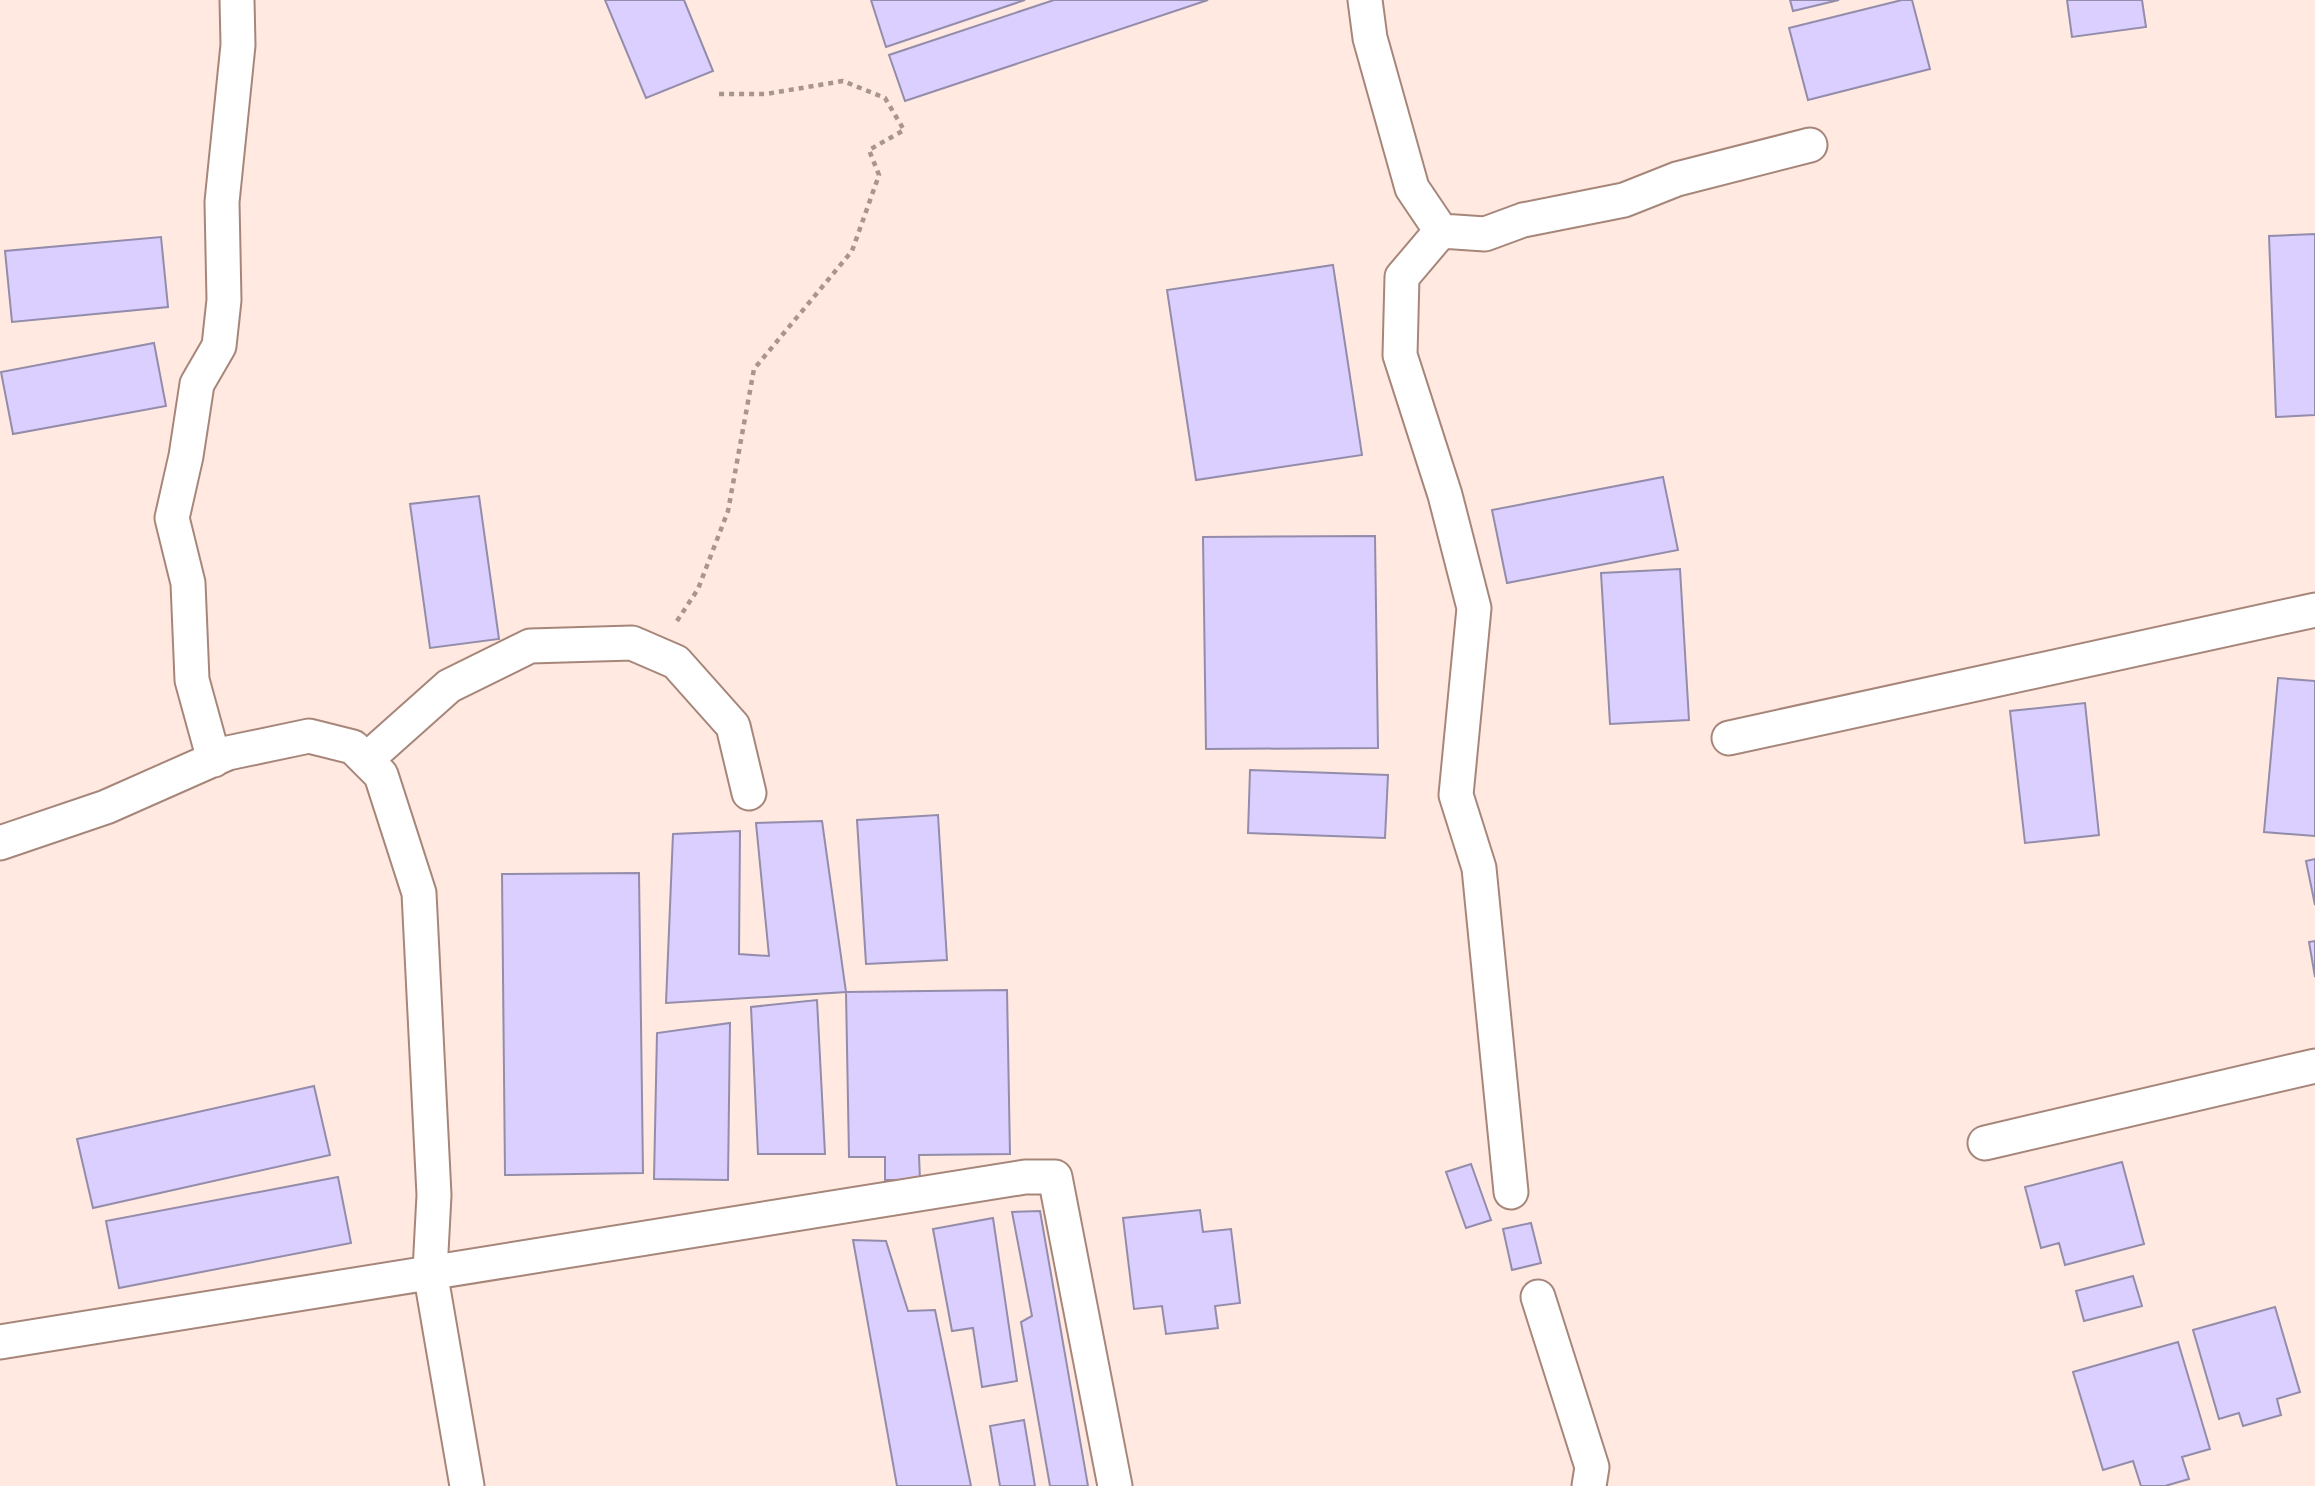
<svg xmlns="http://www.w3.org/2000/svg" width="2315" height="1486" viewBox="0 0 2315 1486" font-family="'Archivo Narrow',sans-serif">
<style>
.building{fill:#dacffe;stroke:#938caa;stroke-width:2}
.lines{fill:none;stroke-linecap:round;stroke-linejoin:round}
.minor-casing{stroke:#a7867a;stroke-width:37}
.path{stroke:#a7958e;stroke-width:4.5;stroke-dasharray:5 5;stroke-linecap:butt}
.minor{stroke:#fff;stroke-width:33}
</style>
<rect width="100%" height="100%" fill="#ffe9e1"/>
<path class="building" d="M605,0H684L713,71L646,98Z
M871,0H1025L886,47Z
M1054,0H1208L905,101L889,55Z
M1790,0H1839L1793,11Z
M1902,0H1912L1930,69L1808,100L1789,28Z
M2067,0H2142L2146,27L2072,37Z
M2315,234V415L2276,417L2269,236Z
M161,237L168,307L12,322L5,251Z
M1333,265L1362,455L1196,480L1167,290Z
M154,343L166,406L13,434L1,372Z
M1663,477L1678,550L1507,583L1492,510Z
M479,496L499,639L430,648L410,504Z
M1375,536L1378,748L1206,749L1203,537Z
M1680,569L1689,720L1610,724L1601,573Z
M2278,678L2315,681V836L2264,832Z
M2085,703L2099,835L2025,843L2010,711Z
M1250,770L1388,775L1385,838L1248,833Z
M938,815L947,960L866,964L857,820Z
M822,821L846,992L666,1003L673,834L740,831L739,954L769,956L756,823Z
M2315,859V905L2306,861Z
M639,873L643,1173L505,1175L502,874Z
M2315,941V977L2309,942Z
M1007,990L1010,1154L919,1155L920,1180H885V1157H849L846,992Z
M817,1000L825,1154H758L751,1007Z
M730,1023L728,1180L654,1179L657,1033Z
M314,1086L330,1155L93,1208L77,1139Z
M2122,1162L2144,1244L2065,1265L2059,1243L2041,1248L2025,1187Z
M1471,1164L1491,1220L1466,1228L1446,1172Z
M338,1177L351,1243L119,1288L106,1221Z
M1200,1210L1203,1232L1231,1229L1240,1303L1215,1306L1218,1328L1166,1334L1162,1306L1134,1309L1123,1218Z
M1040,1211L1088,1486H1050L1021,1322L1032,1316L1012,1212Z
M993,1218L1017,1381L982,1387L973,1328L952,1331L933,1229Z
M1531,1223L1541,1263L1512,1270L1503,1229Z
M853,1240L886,1241L908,1311L935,1310L971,1486H897Z
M2133,1276L2142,1306L2084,1321L2076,1291Z
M2275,1307L2300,1392L2277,1399L2281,1415L2243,1426L2239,1413L2219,1419L2193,1330Z
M2178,1342L2210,1449L2182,1457L2189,1479L2165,1486H2141L2133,1461L2103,1470L2073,1372Z
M1024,1420L1035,1486H1000L990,1426Z"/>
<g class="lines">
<g class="minor-casing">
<path id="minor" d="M1365,0L1370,38L1412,188L1441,231L1485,234L1523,220L1624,200L1677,179L1810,145
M1441,231L1402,277L1400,355L1445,495L1474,608L1456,795L1479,868L1511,1192
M1729,738L2315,610
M214,760L192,680L188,583L172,518L186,456L197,384L219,346L224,300L222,202L238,45L237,0
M366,760L449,686L530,646L632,643L676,662L733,726L749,793
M0,843L106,807L228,753L309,736L353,747L381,775L419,893L434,1195L430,1271L467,1486
M1985,1143L2315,1066
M1538,1297L1592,1467L1589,1486
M0,1342L1025,1177H1055L1115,1486"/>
</g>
<path class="path" d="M677,621L698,589L728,511L754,369L852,251L879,175L869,150L904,130L885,98L843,81L766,94H715"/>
<use href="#minor" class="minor"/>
</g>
</svg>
